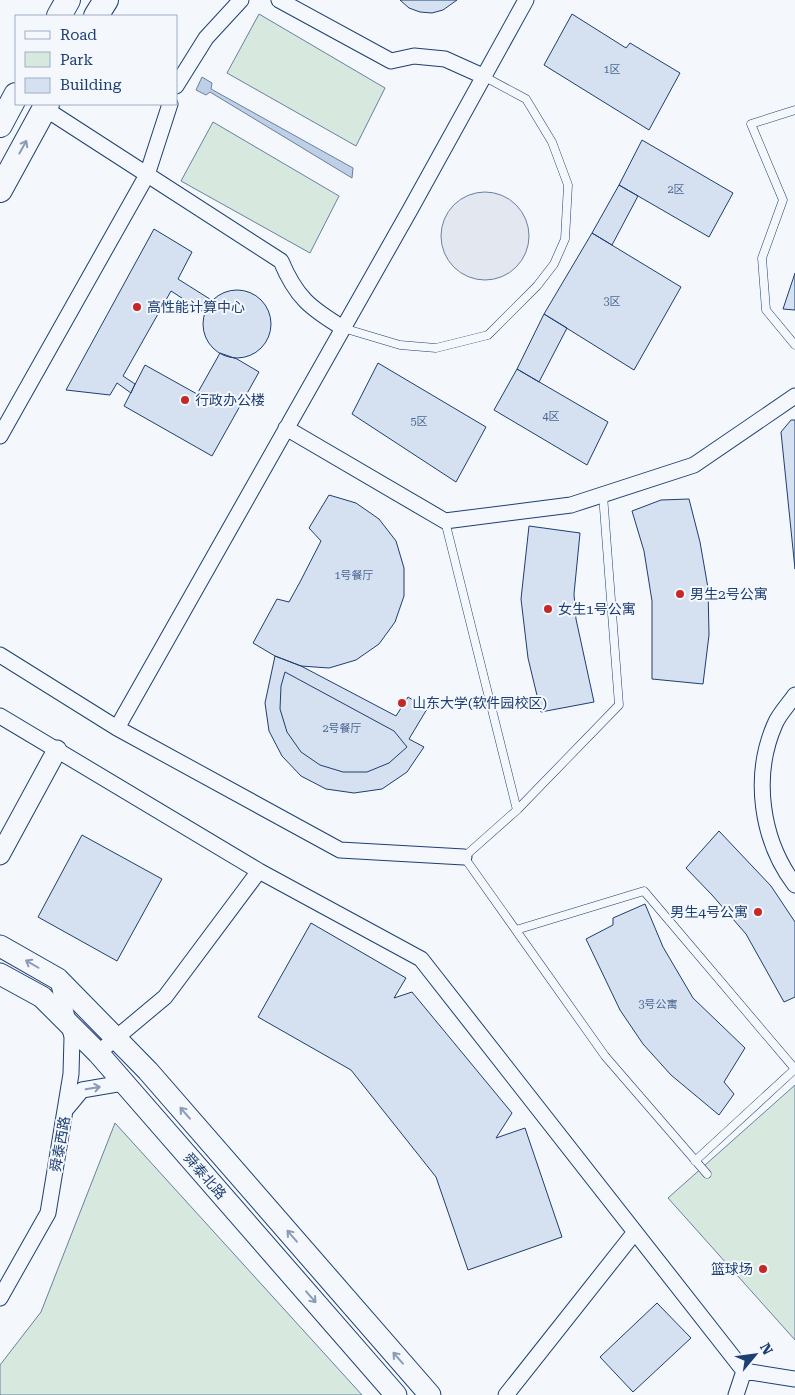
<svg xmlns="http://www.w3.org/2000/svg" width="795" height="1395" viewBox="0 0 795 1395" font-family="'Roboto Serif','Noto Sans SC',serif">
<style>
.green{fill:#d7e8df;stroke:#687fa3}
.parking{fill:#e3e8f0;stroke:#687fa3}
.water{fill:#bed0e5;stroke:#687fa3}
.building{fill:#d5e0f0;stroke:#1d3f73}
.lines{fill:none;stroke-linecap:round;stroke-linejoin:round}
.service-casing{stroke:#1d3f73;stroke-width:9}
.minor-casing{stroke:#1d3f73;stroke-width:17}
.tertiary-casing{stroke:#1d3f73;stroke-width:21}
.secondary-casing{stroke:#1d3f73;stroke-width:23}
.primary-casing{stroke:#1d3f73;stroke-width:26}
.service{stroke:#f4f7fb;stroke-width:8}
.minor{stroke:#f4f7fb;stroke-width:15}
.tertiary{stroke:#f4f7fb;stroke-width:19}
.secondary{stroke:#f4f7fb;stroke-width:21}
.primary{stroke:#f4f7fb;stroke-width:24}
.oneway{stroke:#889bb7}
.poi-dot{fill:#c62828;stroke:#f4f7fb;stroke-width:2}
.labels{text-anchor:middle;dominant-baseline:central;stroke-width:4;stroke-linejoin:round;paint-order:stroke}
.number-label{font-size:11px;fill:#4b6792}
.poi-label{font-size:14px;fill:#1d3f73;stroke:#f4f7fb;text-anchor:start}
.street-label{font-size:14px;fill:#1d3f73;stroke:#f4f7fb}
</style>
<rect width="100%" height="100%" fill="#f4f7fb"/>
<path class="green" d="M259,14L385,88L356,146L227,73Z
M213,122L339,196L310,253L181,181Z
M795,1085V1340L668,1198Z
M115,1123L362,1395H0V1365L41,1312Z"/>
<path class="parking" d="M441 236a44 44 0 1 1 88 0a44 44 0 1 1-88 0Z"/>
<path class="water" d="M202,77L212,83L211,89L353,168L352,178L210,92L206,95L196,90Z"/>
<path class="building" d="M400,0H457L443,10L432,13L420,12L409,8Z
M572,14L626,48L630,43L680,73L649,130L544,65Z
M642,140L733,193L709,237L619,185Z
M619,185L638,196L612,245L592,233Z
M154,229L192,252L178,279L213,301L205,313L171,291L123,376L135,384L131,393L117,383L110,395L66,390Z
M592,233L681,287L634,370L544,314Z
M795,273V310L783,309Z
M203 324a34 34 0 1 1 68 0a34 34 0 1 1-68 0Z
M544,314L567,328L539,382L517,369Z
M220,353L237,359L259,372L212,456L124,406L145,365L197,394Z
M378,363L486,427L456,482L352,414Z
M517,369L608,422L587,465L494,410Z
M791,420H795V569L781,432Z
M329,495L356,503L379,519L396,541L404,568V596L395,622L379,644L356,660L329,668L301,666L275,656L253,643L277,599L289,602L300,582L321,541L309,528Z
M689,499L700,542L708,588L709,635L703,684L652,679V601L644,551L632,511L661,500Z
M529,526L580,533L574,594L576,619L594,702L541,712L528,658L521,599Z
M275,656L301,666L396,716L408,697L427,709L409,739L424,747L407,772L382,789L354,793L326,789L301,776L282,756L269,731L265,703Z
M285,672L394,731L407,747L389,763L367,772H343L320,765L301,752L287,732L280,709L281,686Z
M719,831L771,886L795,922V997L784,1002L746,934L712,895L686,868Z
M82,835L162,879L117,961L38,917Z
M645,904L663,947L693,998L745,1048L724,1082L734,1094L719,1115L671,1075L643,1044L620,1010L586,939L613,925V918Z
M311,923L406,978L394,998L412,992L512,1113L496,1138L525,1128L562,1237L468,1270L436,1177L351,1070L258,1017Z
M657,1303L691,1338L633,1392L600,1357Z"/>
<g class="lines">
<g class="service-casing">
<path id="service" d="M795,110L751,124L783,200L762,258L766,310L795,345
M343,328L400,345L436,348L488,335L537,286L554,264L565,239L568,185L552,142L526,99L485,77
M603,495L619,705L517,810L464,857L605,1056L707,1174
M445,521L517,810
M516,930L644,891L795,1069
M695,1161L795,1069"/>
</g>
<g class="minor-casing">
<path id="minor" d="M279,0L391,61L414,56L445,59L485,77
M176,86L206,38L241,0
M44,108L281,261C296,297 310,308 343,328
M286,428L445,521L571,505L694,465L795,396
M0,436L147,175L170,104
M0,655L117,728L340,850L464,857
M795,695C789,704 779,714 775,724C752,776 761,840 795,885
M0,716L259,871L421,959L744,1371L795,1379
M117,728L410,210L526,0
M98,1053L165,997L259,871
M67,1108L82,1090L123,1083L127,1086
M0,1298L48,1213L71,1074L72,1037L58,981
M506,1395L635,1232
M736,1395L744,1371"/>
</g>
<g class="tertiary-casing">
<path id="tertiary" d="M0,855L57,750"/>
</g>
<g class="secondary-casing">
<path id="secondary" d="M0,946L58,979L148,1071L430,1395
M0,974L42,997L98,1053L396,1395"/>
</g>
<g class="primary-casing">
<path id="primary" d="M59,16L68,0
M96,16L106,0
M0,125L16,95
M0,190L47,104"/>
</g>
<use href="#service" class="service"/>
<use href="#minor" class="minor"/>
<use href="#tertiary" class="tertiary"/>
<use href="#secondary" class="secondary"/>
<use href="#primary" class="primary"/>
</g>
<defs><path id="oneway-shaft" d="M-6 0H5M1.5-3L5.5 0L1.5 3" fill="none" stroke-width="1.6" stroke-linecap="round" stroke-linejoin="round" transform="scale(1.25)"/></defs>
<g class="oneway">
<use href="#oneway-shaft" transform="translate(23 147) rotate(-61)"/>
<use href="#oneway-shaft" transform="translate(32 964) rotate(-150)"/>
<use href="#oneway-shaft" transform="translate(93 1088) rotate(-10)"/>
<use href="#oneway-shaft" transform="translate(185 1113) rotate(-131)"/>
<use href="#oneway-shaft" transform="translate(292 1236) rotate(-131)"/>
<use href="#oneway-shaft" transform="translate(311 1297) rotate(49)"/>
<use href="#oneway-shaft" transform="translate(398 1358) rotate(-131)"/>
</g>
<g class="poi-dot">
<circle cx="137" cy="307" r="5"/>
<circle cx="185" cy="400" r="5"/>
<circle cx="680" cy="594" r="5"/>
<circle cx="548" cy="609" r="5"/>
<circle cx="402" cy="703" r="5"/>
<circle cx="758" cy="912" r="5"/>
<circle cx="763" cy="1269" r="5"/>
</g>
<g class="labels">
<g class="number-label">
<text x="612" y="69">1区</text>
<text x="676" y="189">2区</text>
<text x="612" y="301">3区</text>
<text x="551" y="416">4区</text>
<text x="419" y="421">5区</text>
<text x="354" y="575">1号餐厅</text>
<text x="342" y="728">2号餐厅</text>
<text x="658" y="1004">3号公寓</text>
</g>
<g class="poi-label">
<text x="147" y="307">高性能计算中心</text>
<text x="195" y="400">行政办公楼</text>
<text x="690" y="594">男生2号公寓</text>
<text x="558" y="609">女生1号公寓</text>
<text x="412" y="703">山东大学(软件园校区)</text>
<text x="748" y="912" text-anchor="end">男生4号公寓</text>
<text x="753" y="1269" text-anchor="end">篮球场</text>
</g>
<g class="street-label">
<text transform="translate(60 1144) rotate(-80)">舜泰西路</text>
<text transform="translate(205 1176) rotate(49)">舜泰北路</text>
</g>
</g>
<rect x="15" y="15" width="162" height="90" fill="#f4f7fb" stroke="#9eadc5"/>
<rect x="25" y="31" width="25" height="8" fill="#f4f7fb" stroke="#9eadc5"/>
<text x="60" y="40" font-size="15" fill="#1d3f73">Road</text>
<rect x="25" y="52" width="25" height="15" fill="#d7e8df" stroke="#9eadc5"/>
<text x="60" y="65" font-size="15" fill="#1d3f73">Park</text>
<rect x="25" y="78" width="25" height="15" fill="#d5e0f0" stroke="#9eadc5"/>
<text x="60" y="90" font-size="15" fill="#1d3f73">Building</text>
<g transform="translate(755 1355) rotate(61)" stroke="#f4f7fb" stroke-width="4" paint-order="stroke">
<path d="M0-4L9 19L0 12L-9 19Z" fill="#1d3f73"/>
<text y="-8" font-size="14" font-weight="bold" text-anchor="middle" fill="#1d3f73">N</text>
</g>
</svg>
